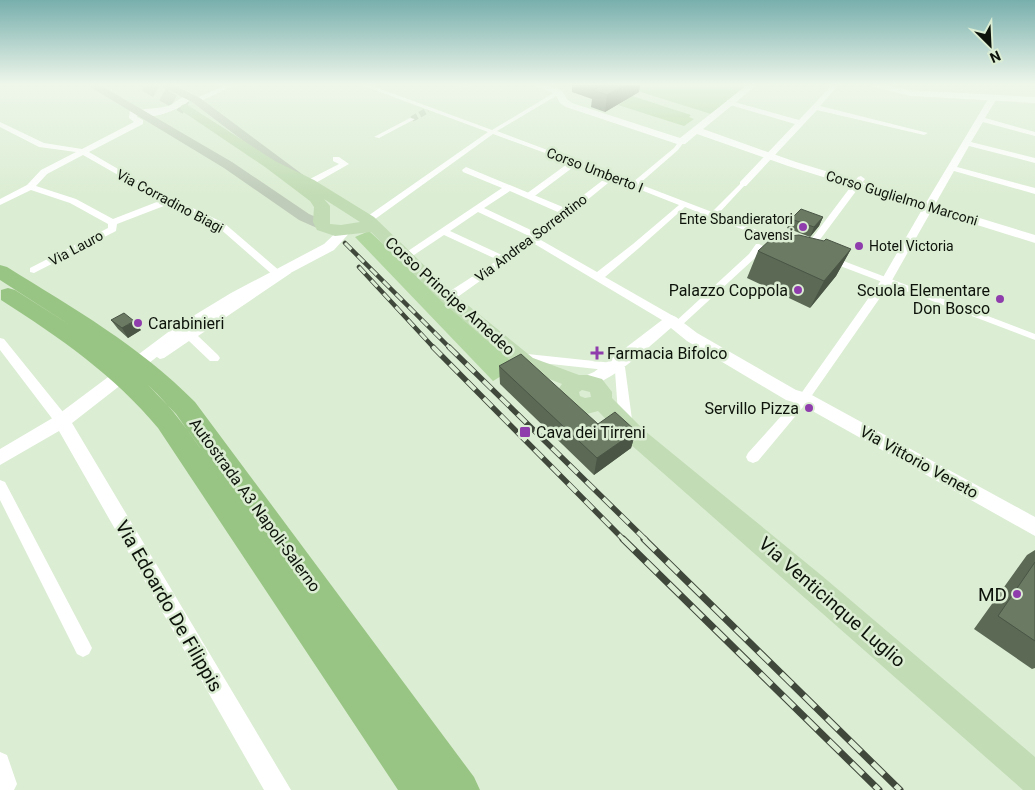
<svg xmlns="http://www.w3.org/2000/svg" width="1035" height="790" viewBox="0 0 1035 790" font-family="Roboto,sans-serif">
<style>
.green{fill:#b2d7a1}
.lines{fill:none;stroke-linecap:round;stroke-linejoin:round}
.pedestrian-tunnel{stroke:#bcccb5;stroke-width:6;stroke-dasharray:6 3;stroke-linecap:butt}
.primary-tunnel{stroke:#bcccb5;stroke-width:13;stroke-dasharray:13 7;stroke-linecap:butt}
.pedestrian{fill:#fff;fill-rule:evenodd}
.minor{fill:#fff;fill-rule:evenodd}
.tertiary{fill:#fff;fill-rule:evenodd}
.secondary{fill:#c0ccba;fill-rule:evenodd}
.primary{fill:#c2dcb5;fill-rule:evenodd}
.motorway{fill:#99c584;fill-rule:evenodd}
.rail-far2-casing{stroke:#3f483b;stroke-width:4.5}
.rail-far1-casing{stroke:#3f483b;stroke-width:5.5}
.rail-casing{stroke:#3f483b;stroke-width:7}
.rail-far2{stroke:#dbedd3;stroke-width:3;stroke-dasharray:9;stroke-linecap:butt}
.rail-far1{stroke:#dbedd3;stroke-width:4;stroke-dasharray:12;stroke-linecap:butt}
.rail{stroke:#dbedd3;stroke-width:5;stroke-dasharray:16;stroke-linecap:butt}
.wall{fill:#5b6955}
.shaded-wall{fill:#4a5545}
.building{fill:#6a7a63;stroke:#4a5545}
.poi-dot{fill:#8f3dac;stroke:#dbedd3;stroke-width:2}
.labels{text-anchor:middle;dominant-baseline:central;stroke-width:5;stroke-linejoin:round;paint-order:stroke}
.far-street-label{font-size:14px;fill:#0d130a;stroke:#dbedd3}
.far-poi-label{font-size:14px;fill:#0d130a;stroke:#dbedd3;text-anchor:end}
.poi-label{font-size:16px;fill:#0d130a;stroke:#dbedd3;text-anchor:end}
.street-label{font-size:16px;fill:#0d130a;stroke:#dbedd3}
.near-poi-label{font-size:19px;fill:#0d130a;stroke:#dbedd3;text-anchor:end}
.near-street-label{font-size:19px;fill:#0d130a;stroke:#dbedd3}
</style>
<rect width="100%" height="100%" fill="#dbedd3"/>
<path class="green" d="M596,85H747L711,114L625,87Z
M632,96L691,115L689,117L694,119L684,126L618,105Z
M369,231L513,363V369L493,381L355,237Z"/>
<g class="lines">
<path class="pedestrian-tunnel" d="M412,119L428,110"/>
<path class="primary-tunnel" d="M145,85L186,108"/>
<path class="pedestrian" d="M361,85H370L492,130L557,91H561V93L497,131L633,182L674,148L679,141H683L684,142L678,150L639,184L712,212L741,183H745V185L718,214L792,244L788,246H785L685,207L639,248H633V244L679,205L613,179L570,214H564V210L607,177L576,165L532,198H526V194L570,162L493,134L371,222H365V218L488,132Z
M462,85H471L464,88Z
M410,118L415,119L379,138L374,137Z
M756,244H759L763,246L755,258L681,326H675L674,324L675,322L749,254Z
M827,257H833L1035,334V340L827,261Z"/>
<path class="minor" d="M225,85H235L199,102L192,100Z
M832,85L838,86L820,106L928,133L924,135L817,110L746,186H740V182L795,124L727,104V100L799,120Z
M990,96L997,98L985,118L1035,132V136L983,122L971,142L1035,158V163L969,146L957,167L1035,188V194L954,171L891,282L808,401L758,461L753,463L748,461L746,457L748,453L800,395L882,279L927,201Z
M130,109H136L137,117L143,120V124L89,152L149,187L224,223L281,272L286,270L291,273L198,336L218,355L220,358L218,361H210L189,341L164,358L160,359L154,355L156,352L274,276L218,227L169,204L117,224L116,231L34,273L30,272V268L108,228V224L70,203L31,190L0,205V199L27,185L41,170L76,152L39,147L0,127V122L44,143L82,149L134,122L129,118ZM83,155L162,200L113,219L76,199L36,186L47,174Z
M333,157H339L349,164L312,185H306V181L339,164L333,161Z
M466,167L570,210V214L539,239L597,272L633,244H639V248L605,277L675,317L677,320L675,323H667L533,243L452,301H444L443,298L444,295L498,260L444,235L408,259H400L399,257L502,188L463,172L462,170ZM510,191L560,213L535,232L484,208ZM478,212L529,236L504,256L450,231Z
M861,176L865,179L810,253H804V249L858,177Z
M0,338L4,339L67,417L68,421L67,425L62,426L57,425L0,350Z
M518,353L613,363L619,366L625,367L633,427L631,431L626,432L621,431L619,427L615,371L514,360L512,357L514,354Z
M0,480L5,482L89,642L92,648L89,654L83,657L77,654L0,500Z
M0,752L7,755L17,784L14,790H0Z"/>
<path class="tertiary" d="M533,85H547L562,90L567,99L572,103L680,138L747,85H757L703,129L796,162L1035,235V243L788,166L697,134L685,144H677L566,107L560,103L555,94Z
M866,85H885L910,90L1035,97V103L910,96Z
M189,93L194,96C185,109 145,124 132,113C138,108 158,109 168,106C176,103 182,96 189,93Z
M347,225L353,229L334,250L241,299L185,335L72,423L291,790H264L59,431L0,465V449L56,416L175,327L231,293L324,244L343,226Z
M671,315L676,317L697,333L796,390L810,394L1035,517V536L800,404L786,400L687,341L671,328C654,342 601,393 580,386L578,382L580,378L594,372L666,317Z"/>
<path class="secondary" d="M87,85H100L232,162L309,214L327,222L329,225L327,228H317L299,220L224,168Z
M159,85H173L200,98L310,180L309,183H299L192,102Z"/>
<path class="primary" d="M186,104L275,161L314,180L374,217L454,294L533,358L579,375H588L602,379L612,392V398L645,431L821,575L1035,757V790H1023L629,443L598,411L583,415L563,407L557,391L562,384L547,378L539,382L532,379L442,302L371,232L335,236L317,230L313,222L314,207L310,201L265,167L182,111L180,108L182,105ZM324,199L360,222L341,225L330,224V206ZM582,390L590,392L591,397L585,398L580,396L579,392Z"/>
<path class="motorway" d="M0,265L7,267C73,308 140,346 195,402L474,777L480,790H398L158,428C114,375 59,337 1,300V290L8,288L15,290L73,327L0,280ZM148,385C173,408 191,435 210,462L176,414Z"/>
<g class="rail-far2-casing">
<path id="rail-far2" d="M345,243L450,348
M359,267L434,348"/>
</g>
<g class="rail-far1-casing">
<path id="rail-far1" d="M433,347L624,540
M449,347L646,540"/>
</g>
<g class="rail-casing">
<path id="rail" d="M623,539L879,790
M644,539L900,790"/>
</g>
<use href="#rail-far2" class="rail-far2"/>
<use href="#rail-far1" class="rail-far1"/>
<use href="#rail" class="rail"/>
</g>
<path class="wall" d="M572,85H640L639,92L605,112L591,107L592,99L572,92Z
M823,217L819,226L810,237L787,228L791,219Z
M851,249L836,276L810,308L747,278L758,251Z
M111,320L141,330L128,338L118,329Z
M499,366L598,424L636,431L631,448L594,475L500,384Z
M1035,550V668L1032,669L974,629L1027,555Z"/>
<path class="shaded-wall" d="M624,85H640L639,92L605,112L607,95Z
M823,217L819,226L810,237L814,227Z
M851,249L836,276L810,308L824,281Z
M134,321L141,330L128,338L122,328Z
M636,431L631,448L594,475L597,458Z"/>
<path class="building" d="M602,85H624L607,95L593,90Z
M801,209L823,217L814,227L791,219Z
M799,235L824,241L826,239L851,249L824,281L758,251L771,239L775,242L781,237Z
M124,313L134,321L122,328L111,320Z
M521,354L598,424L615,412L636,431L597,458L499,366Z
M1035,562V641L998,616Z"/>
<linearGradient id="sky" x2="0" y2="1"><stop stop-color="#78afad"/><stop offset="0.43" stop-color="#eff7eb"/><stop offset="1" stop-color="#eff7eb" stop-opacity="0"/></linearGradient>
<rect width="1035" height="196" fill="url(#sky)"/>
<g class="poi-dot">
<circle cx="803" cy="227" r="5"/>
<circle cx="859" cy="246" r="5"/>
<circle cx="798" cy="290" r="5"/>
<circle cx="1000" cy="299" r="5"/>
<circle cx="138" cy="323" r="5"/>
<path d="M594.5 345.5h5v5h5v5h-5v5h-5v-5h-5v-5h5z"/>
<circle cx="809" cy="408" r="5"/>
<rect x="519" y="426" width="12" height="12" rx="2.5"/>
<circle cx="1017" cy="594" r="5"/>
</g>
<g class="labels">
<g class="far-street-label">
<text transform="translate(595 170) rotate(21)">Corso Umberto I</text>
<text transform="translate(902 198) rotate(17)">Corso Guglielmo Marconi</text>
<text transform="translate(170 201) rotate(28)">Via Corradino Biagi</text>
<text transform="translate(531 238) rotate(-37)">Via Andrea Sorrentino</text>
<text transform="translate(76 248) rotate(-28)">Via Lauro</text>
</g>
<g class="far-poi-label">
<text x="793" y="219">Ente Sbandieratori<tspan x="793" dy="16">Cavensi</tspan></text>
<text x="869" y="246" text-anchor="start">Hotel Victoria</text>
</g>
<g class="poi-label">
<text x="788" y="290">Palazzo Coppola</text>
<text x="990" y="290">Scuola Elementare<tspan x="990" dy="18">Don Bosco</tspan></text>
<text x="148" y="323" text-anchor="start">Carabinieri</text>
<text x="607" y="353" text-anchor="start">Farmacia Bifolco</text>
<text x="799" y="408">Servillo Pizza</text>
<text x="536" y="432" text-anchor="start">Cava dei Tirreni</text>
</g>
<g class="street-label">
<text transform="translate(450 296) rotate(42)">Corso Principe Amedeo</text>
<text transform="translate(919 462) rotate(29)">Via Vittorio Veneto</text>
<text transform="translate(255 505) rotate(54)">Autostrada A3 Napoli-Salerno</text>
</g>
<g class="near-poi-label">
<text x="1007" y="594">MD</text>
</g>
<g class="near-street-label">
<text transform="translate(832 602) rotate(41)">Via Venticinque Luglio</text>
<text transform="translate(169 606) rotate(60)">Via Edoardo De Filippis</text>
</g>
</g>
<g transform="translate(990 45) rotate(156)" stroke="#dbedd3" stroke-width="4" paint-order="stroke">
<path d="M0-4L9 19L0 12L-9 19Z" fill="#0d130a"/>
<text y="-8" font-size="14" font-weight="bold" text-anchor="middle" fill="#0d130a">N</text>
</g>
</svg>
